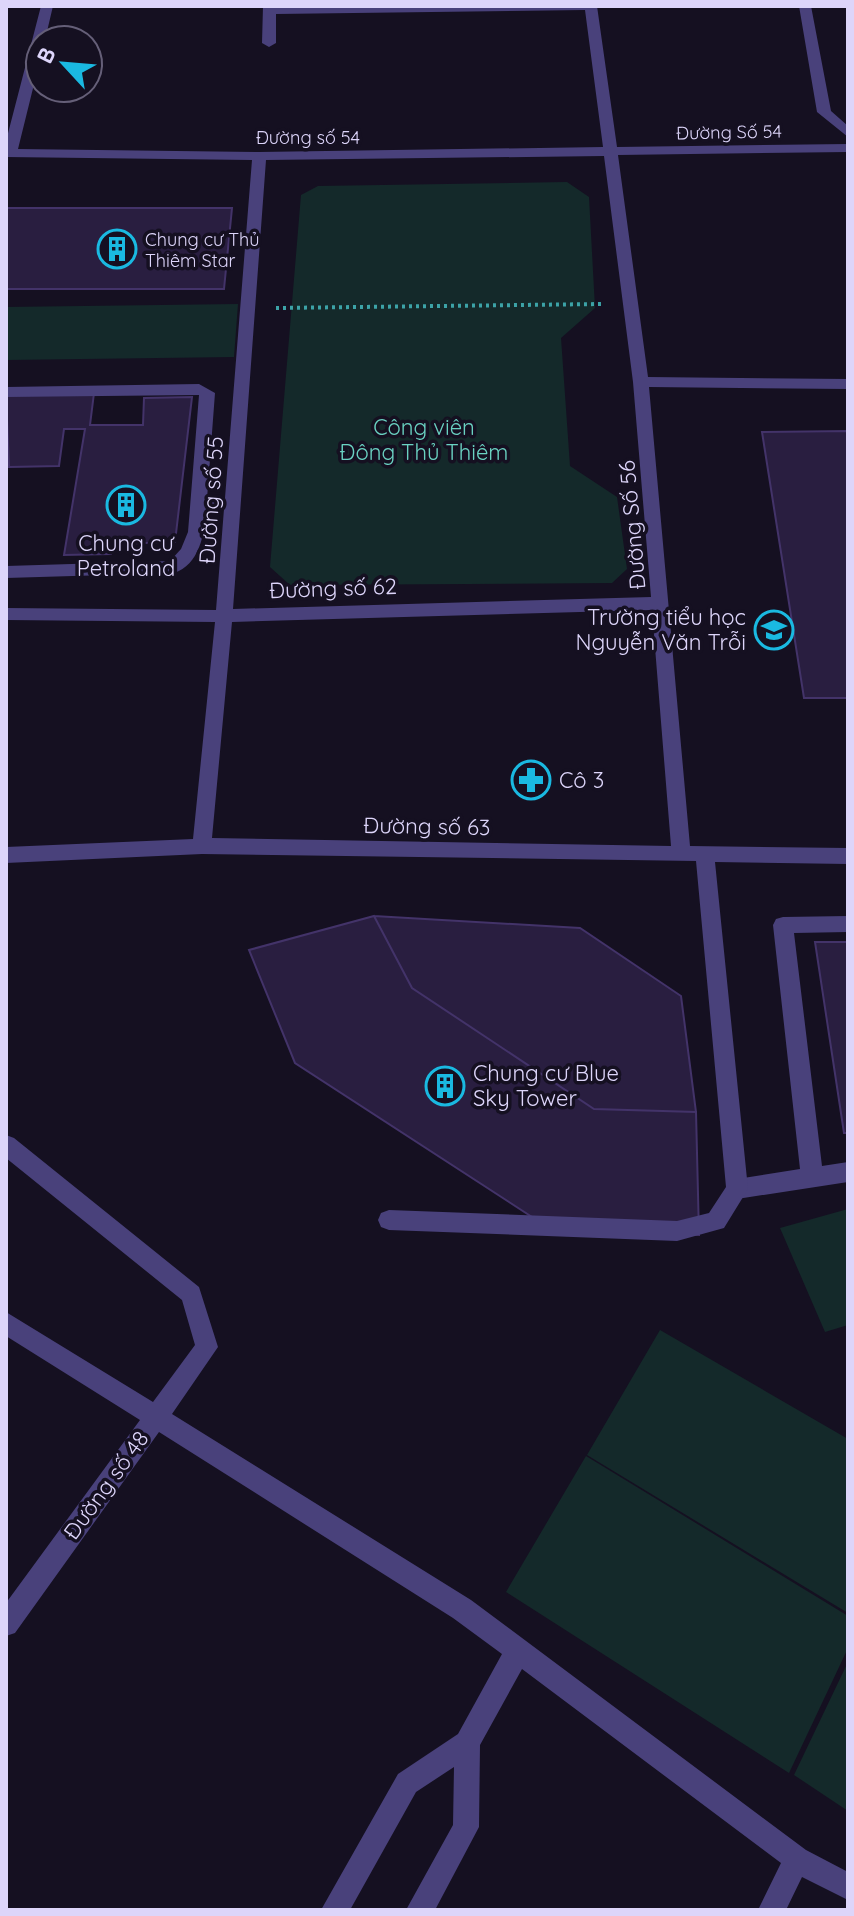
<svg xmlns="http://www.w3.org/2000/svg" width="854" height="1916" viewBox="0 0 854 1916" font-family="Quicksand,sans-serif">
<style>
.green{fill:#14292a}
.building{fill:#291e40;stroke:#433369;stroke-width:2}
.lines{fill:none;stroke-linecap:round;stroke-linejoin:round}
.path{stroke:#3ca3a7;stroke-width:4;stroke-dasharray:3 4;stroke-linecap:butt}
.service{fill:#49417b;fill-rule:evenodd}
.minor{fill:#49417b;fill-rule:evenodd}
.labels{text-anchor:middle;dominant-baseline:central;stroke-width:7;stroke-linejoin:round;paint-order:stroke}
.far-street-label{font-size:18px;fill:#ddd5fa;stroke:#151021}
.far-poi-label{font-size:18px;fill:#ddd5fa;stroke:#151021;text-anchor:start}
.park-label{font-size:22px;fill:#6ad2c2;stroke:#151021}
.street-label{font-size:22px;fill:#ddd5fa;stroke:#151021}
.poi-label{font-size:22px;fill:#ddd5fa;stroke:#151021;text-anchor:start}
</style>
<rect width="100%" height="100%" fill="#151021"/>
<path class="green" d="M567,182L589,197L595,308L561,338L570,466L617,497L627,569L612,583L290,585L270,567L301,195L318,186Z
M238,304L234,357L6,360V307Z
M848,1209V1325L825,1332L780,1228Z
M660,1330L848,1439V1613L587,1455Z
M586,1456L848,1616V1648L789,1773L506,1592Z
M848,1662V1811L794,1775Z"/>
<path class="building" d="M6,208H232L224,289H6Z
M94,393L90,425H143L144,398L192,397L175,542L114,544L111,554L64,555L85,429H64L59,466L9,467L6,394Z
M848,431V698H804L762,432Z
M374,916L412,988L594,1109L696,1112L699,1235L549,1228L295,1063L249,950Z
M374,916L580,928L681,996L696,1112L699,1235L549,1228L295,1063L249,950Z
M815,942H848V1133H844Z"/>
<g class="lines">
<path class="path" d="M276,308L602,304"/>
<path class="service" d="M848,916V932L794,933L822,1166L848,1162V1182L737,1199L729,1196L726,1189L729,1182L737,1179L800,1169L773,925L776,919L783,917Z"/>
<path class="minor" d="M41,6H53L45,40H40V60L18,149L259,152L603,147L585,10L276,14V43L269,47L262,43L263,6H597L617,147L848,144V152L618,155L648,377L848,379V389L649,387L690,846L848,848V864L715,862L748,1189L724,1228L677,1241L389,1230L381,1227L378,1220L381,1213L389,1210L677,1221L709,1213L726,1187L696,861L202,854L6,863V847L193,839L215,622L6,620V608L216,610L224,509L206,510C205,534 199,565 174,573L6,578V566L170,561L181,549L188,532L199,395L6,397V387L199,384L215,393L207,499L225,498L252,160L6,157V141ZM604,156L633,382L651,597L233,609L266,160ZM652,610L671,846L212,838L232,622Z
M799,6H811L831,111L848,126V137L817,112Z
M6,1135L14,1138L199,1287L218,1347L172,1414L471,1600L806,1850L848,1872V1900L802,1877L786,1910H758L781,1863L522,1669L480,1745L479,1827L435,1910H406L453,1825L454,1767L416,1792L350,1910H321L398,1774L458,1734L502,1654L453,1618L159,1432L15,1633L6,1636V1603L140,1420L6,1336V1312L153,1402L195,1345L182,1300L6,1158Z"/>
</g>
<defs>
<g id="building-ring" transform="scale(2)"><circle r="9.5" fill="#151021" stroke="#1ab9e1" stroke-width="1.5"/><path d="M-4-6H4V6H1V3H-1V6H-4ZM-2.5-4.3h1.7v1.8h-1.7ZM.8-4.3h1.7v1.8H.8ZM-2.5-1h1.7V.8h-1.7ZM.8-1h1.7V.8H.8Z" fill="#1ab9e1"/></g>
<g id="school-ring" transform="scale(2)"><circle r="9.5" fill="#151021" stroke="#1ab9e1" stroke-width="1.5"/><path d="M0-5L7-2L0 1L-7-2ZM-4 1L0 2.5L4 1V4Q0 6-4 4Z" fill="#1ab9e1"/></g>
<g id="pharmacy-ring" transform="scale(2)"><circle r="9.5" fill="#151021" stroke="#1ab9e1" stroke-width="1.5"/><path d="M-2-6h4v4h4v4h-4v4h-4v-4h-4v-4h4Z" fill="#1ab9e1"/></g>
</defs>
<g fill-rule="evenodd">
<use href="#building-ring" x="117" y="249"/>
<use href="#building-ring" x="126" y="505"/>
<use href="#school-ring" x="774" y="630"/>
<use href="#pharmacy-ring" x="531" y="780"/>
<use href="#building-ring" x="445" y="1086"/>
</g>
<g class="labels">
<g class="far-street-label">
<text transform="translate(729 132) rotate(-1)">Đường Số 54</text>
<text x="308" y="137">Đường số 54</text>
</g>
<g class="far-poi-label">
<text x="145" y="239">Chung cư Thủ<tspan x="145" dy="21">Thiêm Star</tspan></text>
</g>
<g class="park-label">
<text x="424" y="427">Công viên<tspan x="424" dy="25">Đông Thủ Thiêm</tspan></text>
</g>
<g class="street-label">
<text transform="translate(211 500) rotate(-86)">Đường số 55</text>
<text transform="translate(632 525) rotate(-95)">Đường Số 56</text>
<text transform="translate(333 588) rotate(-2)">Đường số 62</text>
<text transform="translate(427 826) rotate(1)">Đường số 63</text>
<text transform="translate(106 1485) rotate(-54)">Đường số 48</text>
</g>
<g class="poi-label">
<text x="126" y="543" text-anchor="middle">Chung cư<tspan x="126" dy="25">Petroland</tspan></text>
<text x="746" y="617" text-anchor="end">Trường tiểu học<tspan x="746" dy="25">Nguyễn Văn Trỗi</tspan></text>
<text x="559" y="780">Cô 3</text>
<text x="473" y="1073">Chung cư Blue<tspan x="473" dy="25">Sky Tower</tspan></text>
</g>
</g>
<rect width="854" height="1916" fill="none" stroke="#ddd5fa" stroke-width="16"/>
<g transform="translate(64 64) rotate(296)"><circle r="38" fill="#151021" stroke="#655f78" stroke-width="2"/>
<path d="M0-6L14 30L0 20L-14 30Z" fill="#1ab9e1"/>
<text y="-12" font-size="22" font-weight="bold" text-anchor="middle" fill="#ddd5fa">B</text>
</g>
</svg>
